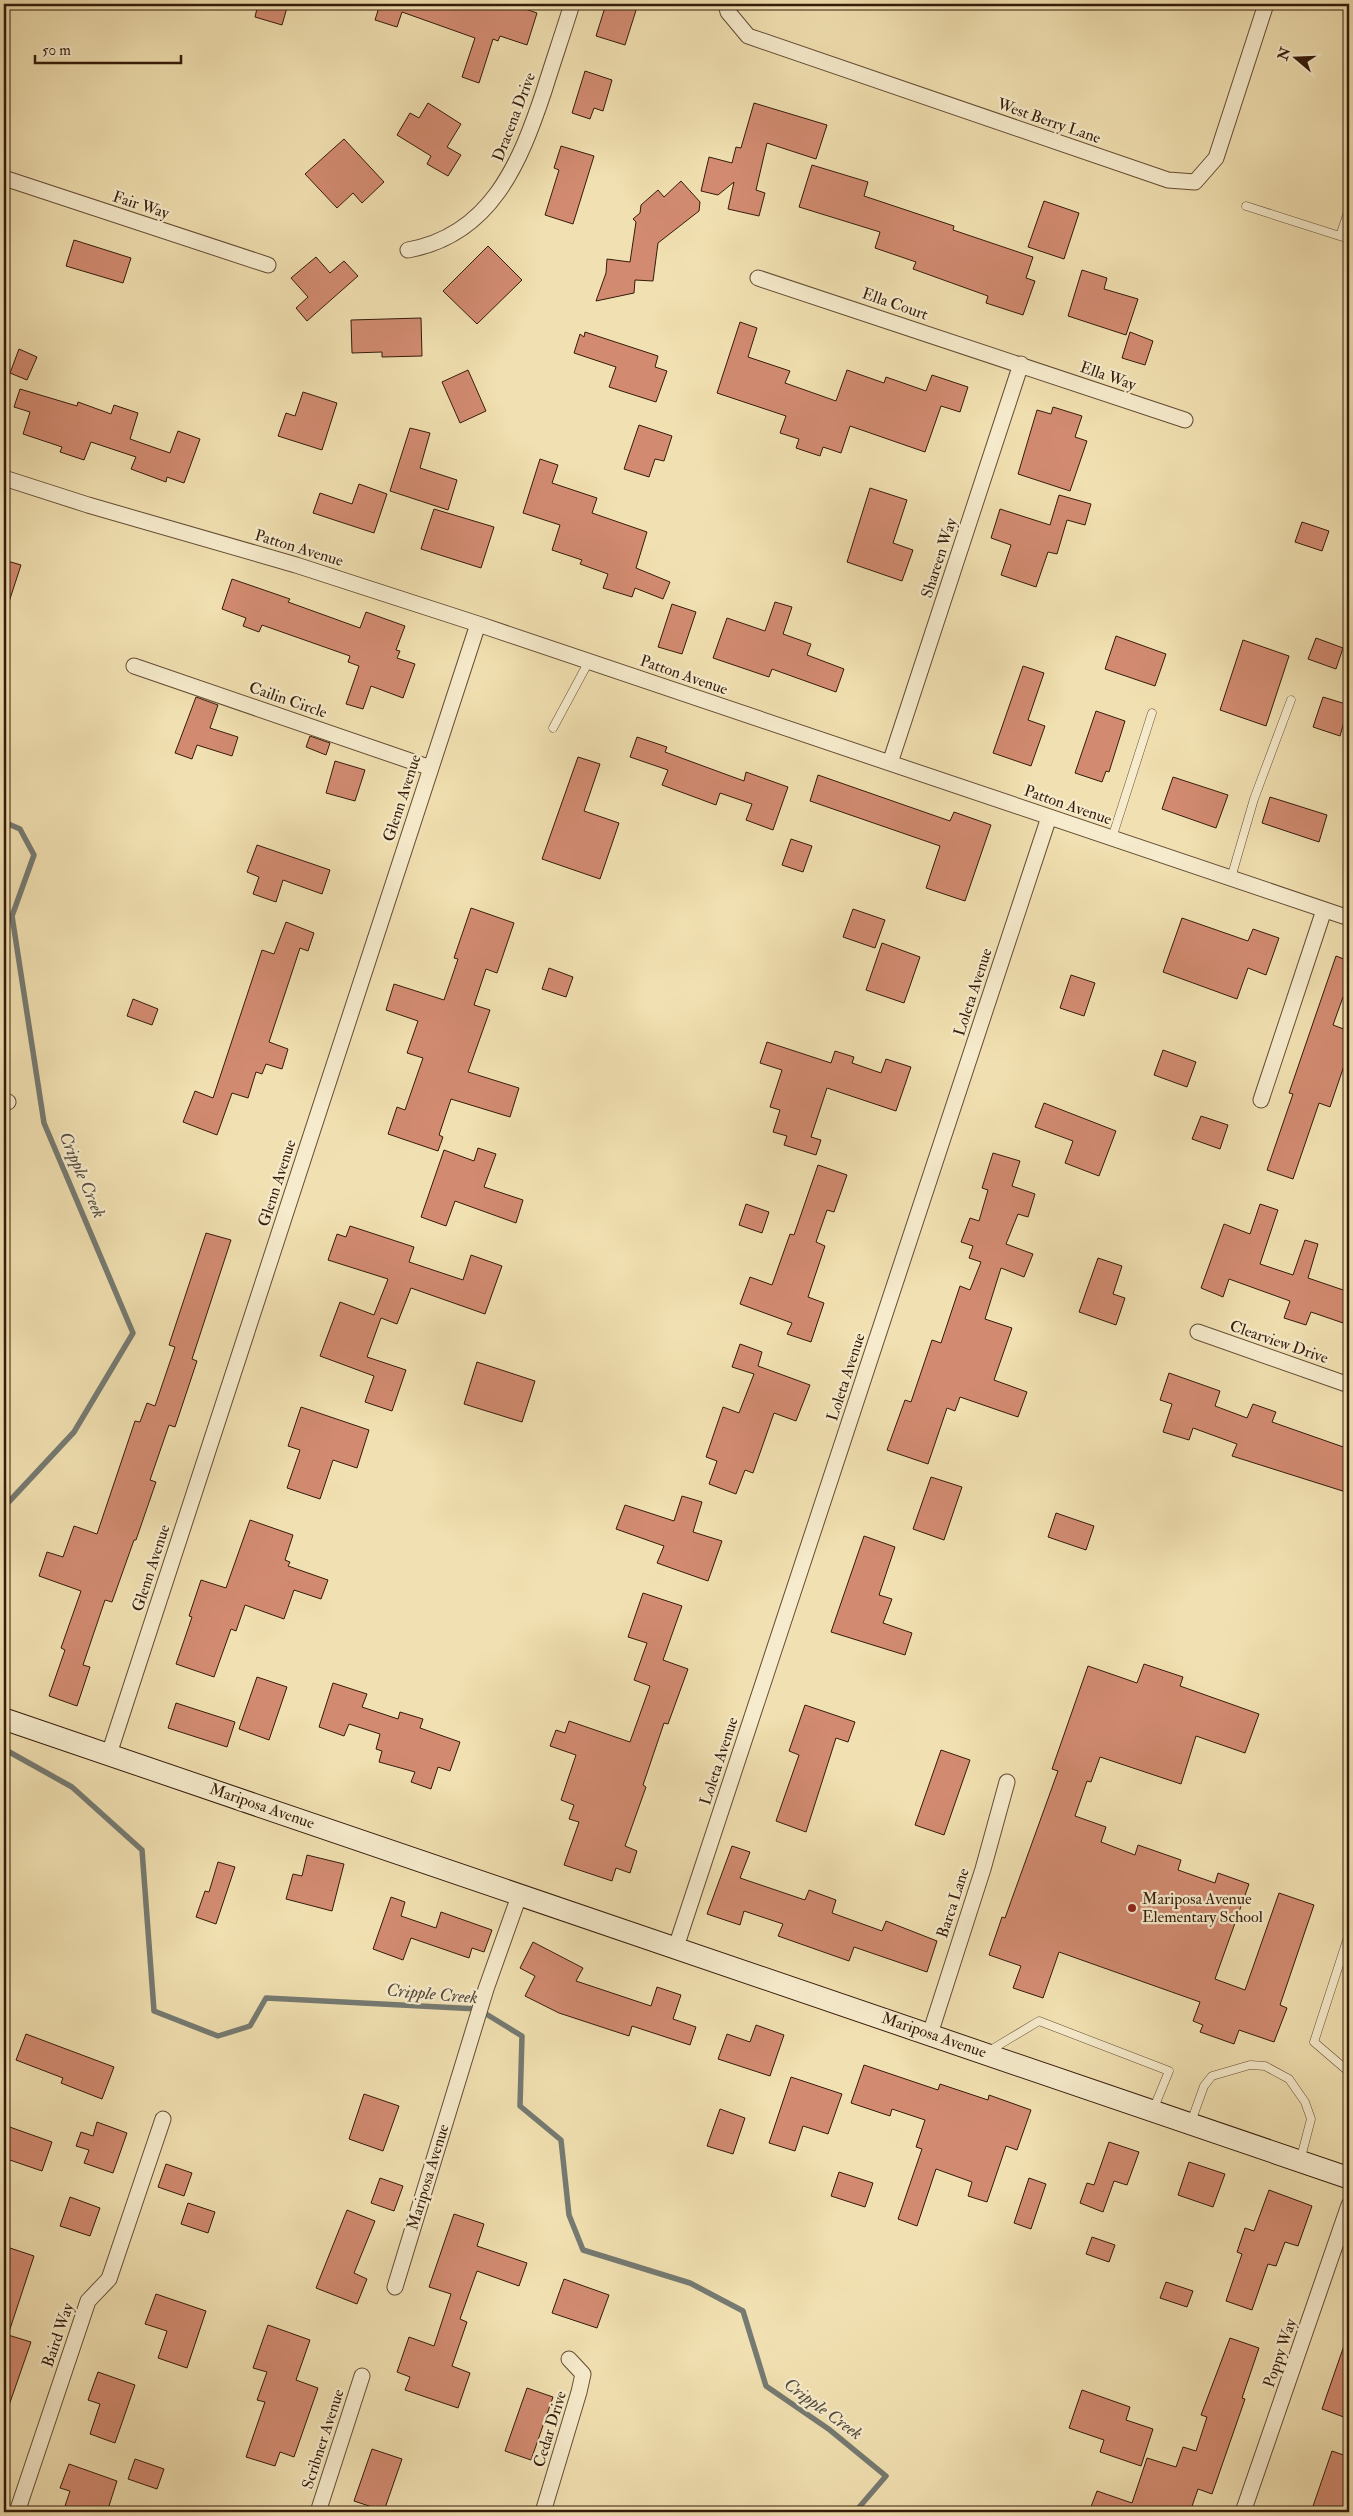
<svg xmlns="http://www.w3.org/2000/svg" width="1353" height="2516" viewBox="0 0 1353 2516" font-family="'IM FELL Double Pica',serif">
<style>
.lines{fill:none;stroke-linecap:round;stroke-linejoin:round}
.stream{stroke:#757a72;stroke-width:5.5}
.building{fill:#d28b71;stroke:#351b0a}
.lane-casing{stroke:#644c34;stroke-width:9}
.street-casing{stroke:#644c34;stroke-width:17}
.secondary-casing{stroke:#351b0a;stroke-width:23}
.lane{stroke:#f6ebcc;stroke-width:8}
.street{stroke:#f6ebcc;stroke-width:15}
.secondary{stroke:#f6ebcc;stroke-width:21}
.poi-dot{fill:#8f2418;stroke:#f6ebcc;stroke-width:2}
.labels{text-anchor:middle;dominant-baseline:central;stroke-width:4.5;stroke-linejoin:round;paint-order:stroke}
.street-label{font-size:16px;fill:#351b0a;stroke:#f6ebcc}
.poi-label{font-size:16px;fill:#351b0a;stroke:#f6ebcc;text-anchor:start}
.water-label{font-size:18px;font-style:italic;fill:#554b3e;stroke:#f6ebcc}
</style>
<rect width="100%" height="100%" fill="#f1e0b1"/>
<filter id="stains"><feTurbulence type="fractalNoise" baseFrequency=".004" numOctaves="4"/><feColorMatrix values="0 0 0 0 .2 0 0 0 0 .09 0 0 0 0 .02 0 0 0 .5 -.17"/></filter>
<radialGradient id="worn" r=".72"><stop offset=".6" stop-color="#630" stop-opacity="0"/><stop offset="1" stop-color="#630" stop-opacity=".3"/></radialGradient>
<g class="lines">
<path class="stream" d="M4,822L20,829L34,855L12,916L44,1123L133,1333L74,1432L4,1507
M4,1749L72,1787L142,1850L154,2011L218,2036L250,2026L266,1998L478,2009L522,2036L520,2106L561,2140L569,2215L583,2250L690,2283L743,2311L766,2386L830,2430L886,2476L855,2512"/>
</g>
<path class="building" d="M258,4H288L282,25L255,17Z
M380,4H511L537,13L527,45L500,36L498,41L493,39L479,83L462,77L475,38L402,12L397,27L375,20Z
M606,4H638L625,45L596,36Z
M585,71L612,80L603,111L594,108L590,119L572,113Z
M428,103L461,124L447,147L461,155L448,176L427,164L431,156L397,135L410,113L419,118Z
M754,103L827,125L816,159L767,143L756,190L765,193L759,216L728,209L734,182L718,195L701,191L709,157L732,163L736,147L741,148Z
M344,139L384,182L362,203L353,193L337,208L305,174Z
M561,146L594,156L573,224L545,215L559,170L554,168Z
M812,165L868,182L864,196L954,226L953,230L1033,257L1026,278L1035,281L1023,315L986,303L988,296L913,269L916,262L875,248L880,232L799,207Z
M681,181L700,202L699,211L658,243L653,281L635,280L634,293L596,301L606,273L607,259L630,262L636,222L633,219L640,213L641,205L658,190L664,197Z
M1044,201L1079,213L1064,259L1028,247Z
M74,240L131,258L123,283L66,266Z
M488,246L522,280L477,324L443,291Z
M316,257L330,273L344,261L358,276L307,321L296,308L308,297L291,278Z
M1082,270L1107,278L1104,289L1138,299L1126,335L1068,316Z
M421,318L422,356L382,357V352L352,353L351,320Z
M740,322L757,328L748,357L790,371L785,383L836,401L847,370L884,383L886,377L926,391L932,375L968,387L960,412L941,406L925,452L850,426L841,453L823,447L820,456L796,448L799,439L780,433L786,416L717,393Z
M585,332L658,356L655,367L667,371L656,402L609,387L616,367L574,353L580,334L584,337Z
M1130,332L1153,341L1145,365L1122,358Z
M19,349L37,357L27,380L10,373Z
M468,370L486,411L460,423L442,382Z
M20,389L77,406L78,402L111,414L114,405L138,413L130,439L170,453L178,431L200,439L184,483L167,477L166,482L131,469L136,457L91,442L84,460L60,452L62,447L23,434L30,412L14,407Z
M303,392L337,403L322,450L278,436L286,413L295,416Z
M1053,407L1082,416L1075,437L1087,441L1070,491L1018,474L1037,410L1051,414Z
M639,425L672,436L664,461L655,459L649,477L624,469Z
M410,428L430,433L420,468L457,480L448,510L390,491Z
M540,459L558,465L552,483L597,498L592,513L647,532L636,568L670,582L663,599L635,588L632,597L603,588L608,574L580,564L582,560L552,550L560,525L523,513Z
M359,484L387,494L374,533L313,513L320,493L352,504Z
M870,488L907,500L893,543L913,550L902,581L847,562Z
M1059,495L1091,504L1085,525L1067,520L1057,554L1048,552L1036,587L1001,575L1011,545L991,538L1000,509L1050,525Z
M434,509L494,527L481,568L421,549Z
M1302,522L1329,531L1322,551L1295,542Z
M4,560L21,565L7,608H4Z
M232,579L290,599L288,602L360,628L366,612L405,626L396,650L400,651L397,658L415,664L403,698L371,686L363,709L346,704L359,666L348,662L350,656L262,625L259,632L243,626L246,618L222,609Z
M775,602L792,607L783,634L811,644L807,655L844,669L836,692L772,669L769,677L713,658L727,618L765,631Z
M672,604L696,612L682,654L658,647Z
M1116,636L1166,654L1155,686L1105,669Z
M1316,638L1343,648L1336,669L1308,659Z
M1243,640L1289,656L1266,726L1220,710Z
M1023,666L1044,673L1028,720L1045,726L1031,766L993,753Z
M196,697L218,705L210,728L238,737L232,756L197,745L192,759L175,753Z
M1323,697L1349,705L1340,736L1313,727Z
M1096,711L1125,721L1109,772L1106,771L1102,782L1075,773Z
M310,736L330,743L326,755L306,747Z
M637,737L667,747L665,752L744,781L746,772L788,787L773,830L746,820L752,804L720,793L716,805L662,785L668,770L630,757Z
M578,757L600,764L584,811L619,823L600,879L542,859Z
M335,761L365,770L355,801L326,793Z
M818,775L950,821L954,812L991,825L965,901L926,888L940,846L810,801Z
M1173,777L1228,795L1216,828L1162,809Z
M1270,797L1327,815L1319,842L1262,823Z
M791,839L812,846L803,872L782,865Z
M257,845L330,870L322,894L283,880L276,902L253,894L259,877L247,872Z
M471,908L514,923L497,973L486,969L474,1005L490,1010L468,1072L519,1088L510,1117L451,1099L439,1135L443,1137L438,1151L388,1134L397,1107L405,1110L423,1058L407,1053L418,1021L386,1010L394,984L444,1000L458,959L454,958Z
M853,909L885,920L875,948L843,937Z
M1182,918L1248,941L1253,929L1279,938L1266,975L1248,968L1237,999L1163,972Z
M286,922L314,933L308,951L300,948L269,1042L288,1049L282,1069L266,1064L262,1074L256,1072L248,1098L232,1093L217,1135L183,1122L195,1091L213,1098L262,950L274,954Z
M882,943L920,957L904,1003L866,990Z
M1336,956L1349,961V999L1343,997L1333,1025L1349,1031V1051L1330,1107L1319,1103L1293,1179L1267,1170L1293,1094L1289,1093Z
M549,968L573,977L566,997L542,989Z
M1071,975L1095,983L1084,1016L1060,1008Z
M133,999L158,1009L152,1025L127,1016Z
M767,1042L831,1063L835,1051L854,1057L852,1063L881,1073L886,1059L911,1067L896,1111L827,1088L811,1137L821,1140L816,1155L784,1145L787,1136L773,1132L780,1110L770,1107L782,1070L760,1063Z
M1163,1050L1196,1062L1187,1087L1154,1075Z
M1044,1103L1116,1131L1099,1176L1065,1163L1073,1141L1035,1127Z
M1201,1116L1228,1125L1220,1149L1192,1139Z
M478,1148L496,1154L484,1187L523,1200L516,1223L455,1201L446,1226L421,1217L444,1150L474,1161Z
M993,1153L1020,1161L1012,1186L1035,1194L1028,1217L1018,1214L1006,1244L1033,1254L1024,1277L1001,1268L985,1319L1012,1328L994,1380L1027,1392L1018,1417L960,1397L955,1411L947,1408L928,1464L887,1450L905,1400L911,1402L932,1340L941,1343L960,1286L970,1290L981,1262L969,1258L973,1246L961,1242L970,1218L979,1221L988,1190L982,1188Z
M818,1165L847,1175L834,1212L827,1210L816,1242L825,1246L808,1297L824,1303L811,1342L787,1334L792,1323L740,1304L750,1277L772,1285L790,1234L794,1235Z
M746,1204L769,1212L762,1233L739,1225Z
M1260,1204L1278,1210L1260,1264L1293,1275L1305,1240L1318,1244L1308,1278L1349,1292V1325L1311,1312L1306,1325L1284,1318L1290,1301L1229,1279L1223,1297L1201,1288L1224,1224L1250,1234Z
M350,1226L414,1247L409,1262L463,1280L471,1255L502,1266L485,1314L411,1288L397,1324L381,1318L367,1357L406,1370L392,1411L365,1402L374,1376L320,1356L340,1302L374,1315L388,1279L328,1260L337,1234L346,1237Z
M206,1233L231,1240L192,1359L197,1361L175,1427L169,1425L150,1480L156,1482L136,1540H134L112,1602L105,1600L83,1665L90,1667L77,1706L49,1696L65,1650L61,1648L81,1591L39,1576L47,1552L63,1557L74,1526L97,1534L135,1421L140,1422L147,1403L155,1406L175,1347L169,1345Z
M1098,1258L1122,1266L1113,1294L1125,1298L1116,1325L1079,1312Z
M740,1344L762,1352L758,1366L810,1385L796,1421L774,1413L753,1473L745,1470L736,1494L709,1484L717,1461L706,1457L723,1407L739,1413L754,1374L732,1367Z
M477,1362L535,1381L522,1422L464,1404Z
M1169,1373L1220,1391L1215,1406L1247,1418L1253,1404L1276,1412L1272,1422L1349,1449V1493L1232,1456L1237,1444L1193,1428L1189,1440L1163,1432L1172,1404L1160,1400Z
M301,1407L369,1430L357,1468L333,1460L320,1499L287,1488L300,1450L288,1446Z
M931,1477L962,1487L944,1540L913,1529Z
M682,1496L702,1502L693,1532L722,1541L708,1581L657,1563L664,1546L616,1529L625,1505L674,1521Z
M1056,1513L1094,1526L1086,1550L1048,1537Z
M250,1520L293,1535L285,1560L290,1562L288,1566L328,1580L321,1599L294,1590L284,1619L245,1605L236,1631L231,1629L214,1677L176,1664L192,1617L189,1616L201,1580L226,1588Z
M864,1536L895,1547L879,1595L892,1599L883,1623L912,1633L905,1655L831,1632Z
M643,1593L682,1606L663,1660L688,1669L668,1724L664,1723L643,1785L646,1787L625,1846L637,1851L630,1873L616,1868L612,1881L564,1865L579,1822L569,1819L574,1805L561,1800L576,1755L550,1746L556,1730L565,1733L569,1721L630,1742L650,1686L634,1680L647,1643L628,1637Z
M1144,1664L1183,1677L1180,1686L1259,1714L1245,1753L1196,1736L1181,1784L1100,1757L1091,1782L1087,1781L1075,1816L1106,1827L1101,1842L1135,1855L1138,1845L1181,1860L1178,1870L1215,1883L1218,1873L1249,1884L1215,1979L1245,1990L1279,1893L1314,1905L1280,2005L1287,2008L1274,2042L1239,2030L1234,2044L1200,2032L1203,2025L1193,2021L1200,2002L1059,1952L1043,1998L1013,1988L1021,1966L989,1955L1002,1917L1005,1918L1058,1771L1052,1769L1088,1666L1137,1683Z
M257,1677L287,1687L269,1740L239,1729Z
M333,1683L367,1694L362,1707L398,1719L400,1712L423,1719L420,1728L460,1742L450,1771L438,1767L431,1789L411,1782L415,1772L379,1762L382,1751L376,1749L380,1734L349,1724L344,1736L319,1727Z
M176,1703L235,1722L227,1747L168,1728Z
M805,1705L855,1722L848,1742L836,1738L806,1832L776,1821L799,1755L789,1751Z
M941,1750L970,1760L944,1835L915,1825Z
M732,1846L750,1852L740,1878L805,1900L809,1890L836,1900L832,1913L882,1931L886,1921L937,1941L927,1972L854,1947L849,1961L778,1936L783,1924L744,1911L740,1925L707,1914Z
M307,1855L344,1864L332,1911L286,1899L293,1874L302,1876Z
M218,1862L235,1867L216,1924L196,1917L205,1891L209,1892Z
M391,1897L405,1902L401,1916L436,1928L441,1912L492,1930L484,1952L472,1948L469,1958L411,1938L403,1960L373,1949Z
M533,1942L583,1968L576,1981L651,2006L657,1987L681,1995L673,2019L696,2027L690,2045L632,2026L629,2036L559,2013L525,1996L535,1976L520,1968Z
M756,2025L784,2035L770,2076L718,2059L727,2034L750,2042Z
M26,2034L114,2067L102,2099L61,2083L63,2078L16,2060Z
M864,2065L938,2090L940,2084L988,2100L989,2095L1031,2110L1017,2150L1006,2146L987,2202L968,2196L972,2182L936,2169L917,2226L898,2219L922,2149L916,2147L925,2120L892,2109L890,2116L851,2103Z
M791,2077L842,2094L828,2134L803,2126L795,2151L769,2143Z
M364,2094L399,2106L383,2151L349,2139Z
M720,2109L745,2118L733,2154L707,2146Z
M97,2122L127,2133L113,2173L84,2163L89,2150L76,2146L81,2132L93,2136Z
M4,2125L52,2142L42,2171L4,2158Z
M1109,2142L1139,2152L1127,2185L1114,2181L1103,2212L1080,2203L1087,2183L1094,2185Z
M1189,2162L1225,2174L1213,2207L1178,2195Z
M166,2164L192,2173L184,2196L158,2187Z
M839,2172L873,2183L865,2207L831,2196Z
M380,2178L403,2186L394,2211L371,2203Z
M1029,2178L1046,2184L1031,2229L1014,2223Z
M1269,2190L1312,2206L1298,2246L1285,2242L1276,2266L1268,2264L1252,2310L1226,2301L1242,2254L1237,2252L1245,2228L1254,2231Z
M70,2197L100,2208L90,2236L60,2226Z
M188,2203L215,2212L208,2233L181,2224Z
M347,2210L375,2221L354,2273L367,2279L357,2304L316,2288Z
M454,2214L484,2224L477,2246L527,2263L519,2286L477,2271L460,2319L467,2322L452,2366L470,2373L458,2408L405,2390L410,2377L397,2372L409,2337L434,2346L451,2294L429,2287Z
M1092,2237L1115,2245L1109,2262L1086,2254Z
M4,2246L34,2256L8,2335L31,2342L6,2414L4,2413Z
M564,2279L609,2295L597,2328L552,2313Z
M1166,2282L1193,2291L1187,2307L1160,2298Z
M156,2294L206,2311L187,2368L158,2358L167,2331L145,2324Z
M268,2325L310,2340L296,2380L318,2388L294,2457L280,2452L275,2466L246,2457L265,2402L257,2400L267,2372L253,2368Z
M1347,2337L1349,2338V2419L1322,2409Z
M1230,2338L1259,2348L1242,2398L1245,2399L1212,2494L1198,2489L1190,2512H1089L1097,2491L1132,2503L1147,2458L1176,2467L1183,2447L1196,2451L1207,2417L1201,2415Z
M98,2372L135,2385L115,2443L90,2434L100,2404L88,2400Z
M527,2388L553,2397L531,2460L505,2451Z
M1082,2390L1130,2407L1126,2420L1153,2429L1141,2466L1100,2452L1104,2440L1069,2428Z
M372,2449L402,2459L384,2511L354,2501Z
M1332,2451L1349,2457V2512H1311Z
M135,2459L164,2469L157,2489L128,2479Z
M69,2464L117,2481L107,2512H63L70,2491L60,2488Z"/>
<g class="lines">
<g class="lane-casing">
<path id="lane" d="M1246,206L1349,239
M1340,236L1349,209
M553,728L589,661
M1112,838L1152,713
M1231,878L1254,799L1291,700
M1349,1934L1314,2042L1349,2072
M989,2051L1039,2021L1169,2071L1153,2110
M1191,2122L1204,2086L1212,2076L1250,2065L1265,2066L1289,2079L1305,2102L1311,2119L1300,2161"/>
</g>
<g class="street-casing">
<path id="street" d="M726,4L728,12L748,36L1168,180L1195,182L1216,158L1266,4
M4,178L268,265
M408,250C491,235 520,163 544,91C553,62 563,33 572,4
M758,278L1185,420
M4,478L88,505L296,565L478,624L1349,918
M134,666L431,768
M890,763L1021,364
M4,1100L8,1102
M1261,1100L1324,910
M1198,1332L1349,1385
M109,1754L478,624
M676,1947L1049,817
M930,2034L983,1869L1007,1782
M395,2287L486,1989L519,1896
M17,2512L88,2301L109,2279L163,2119
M318,2512L362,2376
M543,2512L579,2392L583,2374L569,2359
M1243,2512L1349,2205"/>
</g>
<g class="secondary-casing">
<path id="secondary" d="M4,1719L1349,2178"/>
</g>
<use href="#lane" class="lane"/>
<use href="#street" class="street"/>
<use href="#secondary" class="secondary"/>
</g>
<circle class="poi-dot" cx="1132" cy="1908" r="5"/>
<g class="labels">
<g class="street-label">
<text transform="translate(514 117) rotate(-69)">Dracena Drive</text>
<text transform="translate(1049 121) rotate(19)">West Berry Lane</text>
<text transform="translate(141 205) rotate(18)">Fair Way</text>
<text transform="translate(895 304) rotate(19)">Ella Court</text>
<text transform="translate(1108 376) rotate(19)">Ella Way</text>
<text transform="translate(299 548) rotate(17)">Patton Avenue</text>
<text transform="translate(939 558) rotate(-72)">Shareen Way</text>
<text transform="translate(684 675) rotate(19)">Patton Avenue</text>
<text transform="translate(288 700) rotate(19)">Cailin Circle</text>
<text transform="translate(402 798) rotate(-72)">Glenn Avenue</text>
<text transform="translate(1068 805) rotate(19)">Patton Avenue</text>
<text transform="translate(973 992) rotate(-72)">Loleta Avenue</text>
<text transform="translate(277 1183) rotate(-72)">Glenn Avenue</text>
<text transform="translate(1279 1342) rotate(19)">Clearview Drive</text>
<text transform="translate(846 1377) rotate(-72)">Loleta Avenue</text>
<text transform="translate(151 1568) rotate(-72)">Glenn Avenue</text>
<text transform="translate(719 1761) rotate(-72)">Loleta Avenue</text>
<text transform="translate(262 1806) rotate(19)">Mariposa Avenue</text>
<text transform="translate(953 1903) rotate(-72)">Barca Lane</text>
<text transform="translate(934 2035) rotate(19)">Mariposa Avenue</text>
<text transform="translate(428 2177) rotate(-73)">Mariposa Avenue</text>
<text transform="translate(58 2335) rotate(-71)">Baird Way</text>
<text transform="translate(1280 2353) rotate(-71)">Poppy Way</text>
<text transform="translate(550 2429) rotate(-73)">Cedar Drive</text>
<text transform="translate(323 2439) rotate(-72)">Scribner Avenue</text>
</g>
<g class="poi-label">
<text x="1142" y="1899">Mariposa Avenue<tspan x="1142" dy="18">Elementary School</tspan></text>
</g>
<g class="water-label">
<text transform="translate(82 1175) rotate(67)">Cripple Creek</text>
<text transform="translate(432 1994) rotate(5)">Cripple Creek</text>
<text transform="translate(823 2409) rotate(36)">Cripple Creek</text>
</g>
</g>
<rect width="1353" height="2516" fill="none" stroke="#f1e0b1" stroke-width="20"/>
<rect x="5" y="5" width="1343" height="2506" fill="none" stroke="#351b0a" stroke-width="2.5"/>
<rect x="10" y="10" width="1333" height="2496" fill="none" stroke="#351b0a"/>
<g transform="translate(1296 58) rotate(289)" stroke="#f6ebcc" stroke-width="4" paint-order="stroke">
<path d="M0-4L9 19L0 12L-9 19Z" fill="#351b0a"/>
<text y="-8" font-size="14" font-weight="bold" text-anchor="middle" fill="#351b0a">N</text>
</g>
<path d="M35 55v8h146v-8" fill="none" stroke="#351b0a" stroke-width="2.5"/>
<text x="42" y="55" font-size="15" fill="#351b0a" stroke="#f6ebcc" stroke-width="4" paint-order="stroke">50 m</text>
<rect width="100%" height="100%" filter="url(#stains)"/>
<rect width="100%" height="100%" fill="url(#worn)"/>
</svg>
